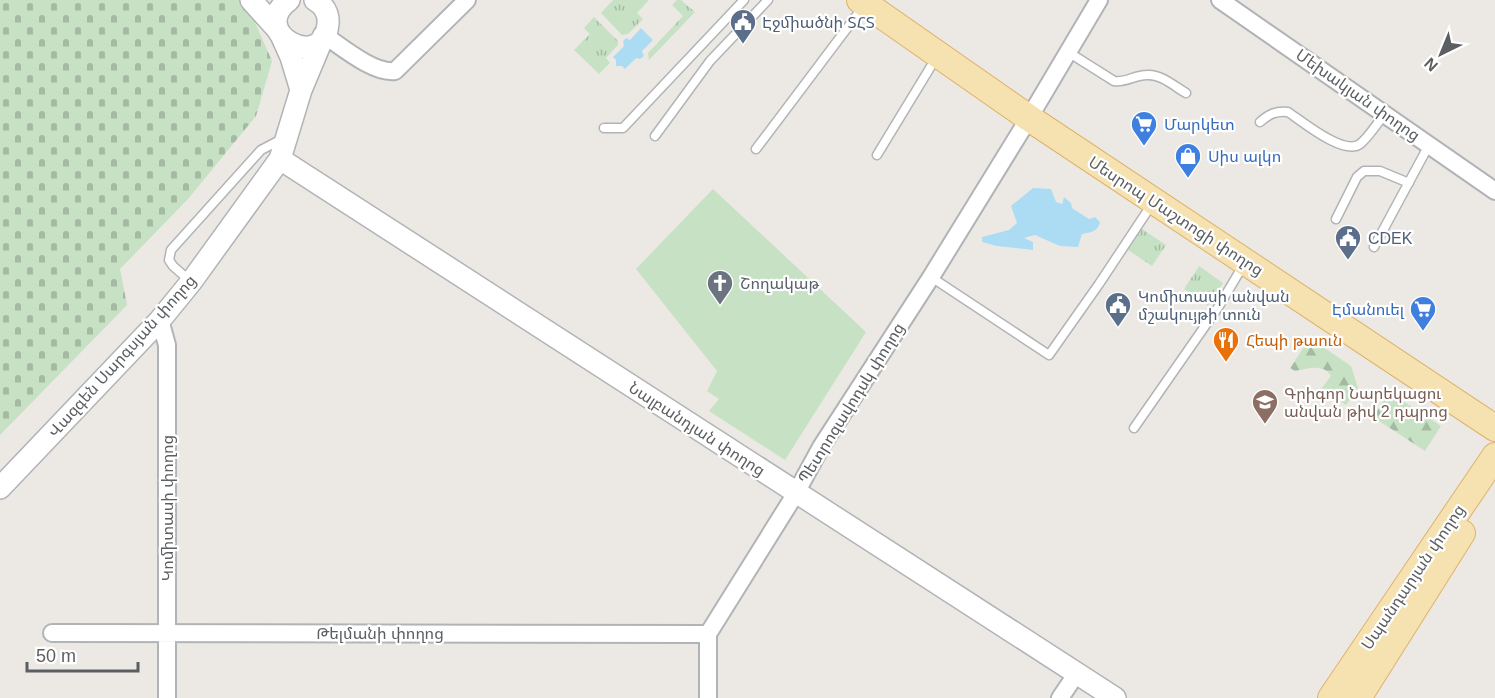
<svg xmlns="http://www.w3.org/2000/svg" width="1495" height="698" viewBox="0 0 1495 698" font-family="Arial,'Noto Sans Armenian',sans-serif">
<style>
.grass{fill:url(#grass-tufts)}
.forest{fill:url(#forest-firs)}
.cemetery{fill:url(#cemetery-stones)}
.green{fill:#c6e1c3}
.water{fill:#acdcf4}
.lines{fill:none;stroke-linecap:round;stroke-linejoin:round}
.service-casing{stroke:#b1b4b7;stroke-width:11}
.minor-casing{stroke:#b1b4b7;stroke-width:20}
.tertiary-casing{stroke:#b1b4b7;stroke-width:24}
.primary-casing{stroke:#dfb26a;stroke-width:28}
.service{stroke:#fff;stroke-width:8}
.minor{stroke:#fff;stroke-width:16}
.tertiary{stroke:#fff;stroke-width:21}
.primary{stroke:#f5e2b0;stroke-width:26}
.labels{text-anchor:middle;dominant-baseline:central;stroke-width:4.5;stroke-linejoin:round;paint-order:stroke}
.service-label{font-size:16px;fill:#4e5e75;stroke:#fff;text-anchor:start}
.street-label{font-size:16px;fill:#5c5f62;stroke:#fff}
.shop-label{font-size:16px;fill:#366cbe;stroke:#fff;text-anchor:start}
.worship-label{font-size:16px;fill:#5b616d;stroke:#fff;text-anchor:start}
.food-label{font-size:16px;fill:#c56008;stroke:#fff;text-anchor:start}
.education-label{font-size:16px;fill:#785e54;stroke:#fff;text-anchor:start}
</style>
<defs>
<pattern id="grass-tufts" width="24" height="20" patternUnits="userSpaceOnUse" patternTransform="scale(1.5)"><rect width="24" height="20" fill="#c6e1c3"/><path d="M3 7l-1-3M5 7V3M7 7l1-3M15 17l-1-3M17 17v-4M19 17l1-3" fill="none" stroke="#a4baa2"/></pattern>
<pattern id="forest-firs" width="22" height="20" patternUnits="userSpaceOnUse" patternTransform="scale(1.5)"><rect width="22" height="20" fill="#c6e1c3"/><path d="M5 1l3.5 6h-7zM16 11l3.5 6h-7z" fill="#a4baa2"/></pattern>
<pattern id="cemetery-stones" width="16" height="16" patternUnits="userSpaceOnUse" patternTransform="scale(1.5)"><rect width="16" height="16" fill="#c6e1c3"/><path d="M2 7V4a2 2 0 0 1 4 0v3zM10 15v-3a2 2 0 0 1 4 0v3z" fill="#a4baa2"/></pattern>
</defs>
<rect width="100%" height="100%" fill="#ece9e4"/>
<path class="grass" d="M613,0H649L637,13L643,19L628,34L622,35L601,13Z
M677,0H681L695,12L649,60L648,53L683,16L672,5Z
M594,17L618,41V45L606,58L610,63L599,74L574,50L590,34L584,28Z
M1142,229L1166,245L1152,266L1128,250Z
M1199,266L1223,283L1208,306L1184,289Z"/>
<path class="forest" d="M1310,338L1351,366L1358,388L1346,405L1321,389L1331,376C1323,363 1307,369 1295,371L1290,368Z
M1389,392L1441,426L1425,451L1373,417Z"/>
<path class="cemetery" d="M0,0H243L247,4L272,61L256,116L188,199L120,269L127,305L0,435Z"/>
<path class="green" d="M713,189L866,332L785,460L709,411L719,399L707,391L717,371L636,269Z"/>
<path class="water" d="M641,28L653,40L642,51L644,56L640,59L636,58L625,69L622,66H616V60L613,57L624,46L623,41L626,38L630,40Z
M1033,188L1051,189L1056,202L1062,204L1064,197L1071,203L1072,208L1089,219L1095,217L1100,222C1098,232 1091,232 1082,234L1078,247L1060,246L1035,235L1024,238L1033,242V250L997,246L982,242V237L1009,230L1017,223L1011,206Z"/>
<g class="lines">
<g class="service-casing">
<path id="service" d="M1068,52L1114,81C1126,83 1134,75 1147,75C1161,74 1174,86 1186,93
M1260,122C1269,114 1275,111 1288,112C1303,122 1344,156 1360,144C1369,137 1377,123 1385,114
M604,128H623L744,0
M655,136L710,61L768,0
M756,149L863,7
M877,155L936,58
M1336,219L1357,177L1364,171H1380L1409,183
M1374,247L1429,145
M931,277L1049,355L1099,284L1152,204
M190,281L173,266L169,260L171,250L261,150L284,138
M1134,428L1219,306L1244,264"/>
</g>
<g class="minor-casing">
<path id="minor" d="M1220,0L1495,191
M324,35C342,47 374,74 395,71L467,0
M160,320L167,345V698
M52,633L708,634
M708,698V634L796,493L821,447L931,277L1029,118L1099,0
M1060,698L1077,673"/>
</g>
<g class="tertiary-casing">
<path id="tertiary" d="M251,0L278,30
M289,0C246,32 323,74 328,24C329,14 324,5 315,0
M282,37L291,57L301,90
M280,159L1115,698
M0,488L160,320L191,282L280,159L301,90L324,35"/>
</g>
<g class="primary-casing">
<path id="primary" d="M860,0L1029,118L1495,428
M1331,698L1495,456
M1358,698L1462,533"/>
</g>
<use href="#service" class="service"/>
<use href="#minor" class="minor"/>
<use href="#tertiary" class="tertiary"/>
<use href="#primary" class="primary"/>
</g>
<defs>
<g id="civic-pin" transform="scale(1.35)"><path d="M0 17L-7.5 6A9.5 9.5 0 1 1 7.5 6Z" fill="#5c6f8a" stroke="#fff"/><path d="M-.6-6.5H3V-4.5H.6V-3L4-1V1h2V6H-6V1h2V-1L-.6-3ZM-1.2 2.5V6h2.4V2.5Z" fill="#fff"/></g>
<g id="supermarket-pin" transform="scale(1.35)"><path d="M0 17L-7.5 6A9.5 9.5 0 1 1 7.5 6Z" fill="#3f7fe0" stroke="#fff"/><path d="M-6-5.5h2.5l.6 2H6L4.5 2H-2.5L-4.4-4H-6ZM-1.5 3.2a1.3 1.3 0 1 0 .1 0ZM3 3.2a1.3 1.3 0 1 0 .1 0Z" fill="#fff"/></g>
<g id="shop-pin" transform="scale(1.35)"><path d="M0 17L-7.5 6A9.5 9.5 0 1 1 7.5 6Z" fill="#3f7fe0" stroke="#fff"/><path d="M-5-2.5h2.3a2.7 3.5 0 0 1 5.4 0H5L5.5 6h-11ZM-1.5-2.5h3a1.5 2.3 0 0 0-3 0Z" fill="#fff"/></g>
<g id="church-pin" transform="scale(1.35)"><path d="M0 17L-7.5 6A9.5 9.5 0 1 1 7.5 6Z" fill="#6b7280" stroke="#fff"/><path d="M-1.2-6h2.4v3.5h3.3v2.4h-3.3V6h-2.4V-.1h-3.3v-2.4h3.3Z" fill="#fff"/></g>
<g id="restaurant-pin" transform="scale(1.35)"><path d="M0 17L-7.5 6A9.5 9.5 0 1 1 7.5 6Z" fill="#e8710a" stroke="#fff"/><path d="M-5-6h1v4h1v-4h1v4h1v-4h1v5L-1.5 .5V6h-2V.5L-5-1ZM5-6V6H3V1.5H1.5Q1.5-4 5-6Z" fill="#fff"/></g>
<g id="school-pin" transform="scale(1.35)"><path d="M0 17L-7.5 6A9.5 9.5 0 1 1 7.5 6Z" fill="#8d6e63" stroke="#fff"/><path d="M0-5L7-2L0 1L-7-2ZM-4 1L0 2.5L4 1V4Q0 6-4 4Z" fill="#fff"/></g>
</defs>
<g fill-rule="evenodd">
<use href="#civic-pin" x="743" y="22"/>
<use href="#supermarket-pin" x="1144" y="124"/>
<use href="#shop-pin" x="1188" y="156"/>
<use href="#civic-pin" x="1348" y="238"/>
<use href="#church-pin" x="720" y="283"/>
<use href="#civic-pin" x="1118" y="305"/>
<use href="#supermarket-pin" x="1423" y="309"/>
<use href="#restaurant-pin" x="1226" y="340"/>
<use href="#school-pin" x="1265" y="402"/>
</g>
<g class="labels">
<g class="service-label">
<text x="762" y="22">Էջմիածնի ՏՀՏ</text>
<text x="1368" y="238">CDEK</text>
<text x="1138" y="296">Կոմիտասի անվան<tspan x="1138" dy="18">մշակույթի տուն</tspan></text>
</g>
<g class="street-label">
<text transform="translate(1358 95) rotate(35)">Մեխակյան փողոց</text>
<text transform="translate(1176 216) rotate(33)">Մեսրոպ Մաշտոցի փողոց</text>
<text transform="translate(122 356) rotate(-48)">Վազգեն Սարգսյան փողոց</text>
<text transform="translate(851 403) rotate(-58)">Պետրոզավոդսկ փողոց</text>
<text transform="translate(697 429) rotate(33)">Նալբանդյան փողոց</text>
<text transform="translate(167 508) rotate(-90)">Կոմիտասի փողոց</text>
<text transform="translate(1413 577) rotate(-56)">Սպանդարյան փողոց</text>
<text x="380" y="633">Թելմանի փողոց</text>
</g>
<g class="shop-label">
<text x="1164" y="124">Մարկետ</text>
<text x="1208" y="156">Սիս ալկո</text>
<text x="1404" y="309" text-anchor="end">Էմանուել</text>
</g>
<g class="worship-label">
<text x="740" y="283">Շողակաթ</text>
</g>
<g class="food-label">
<text x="1246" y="340">Հեպի թաուն</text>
</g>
<g class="education-label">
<text x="1284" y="393">Գրիգոր Նարեկացու<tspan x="1284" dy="18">անվան թիվ 2 դպրոց</tspan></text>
</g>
</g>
<g transform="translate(1441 54) rotate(223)" stroke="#ffffff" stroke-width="4.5" paint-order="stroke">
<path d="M0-4.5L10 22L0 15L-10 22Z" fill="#5c5f62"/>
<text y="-9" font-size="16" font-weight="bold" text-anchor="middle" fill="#5c5f62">N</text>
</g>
<path d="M27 662v9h111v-9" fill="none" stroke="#5c5f62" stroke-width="3"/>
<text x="36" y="662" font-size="18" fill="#5c5f62" stroke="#ffffff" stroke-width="4.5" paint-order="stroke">50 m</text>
</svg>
